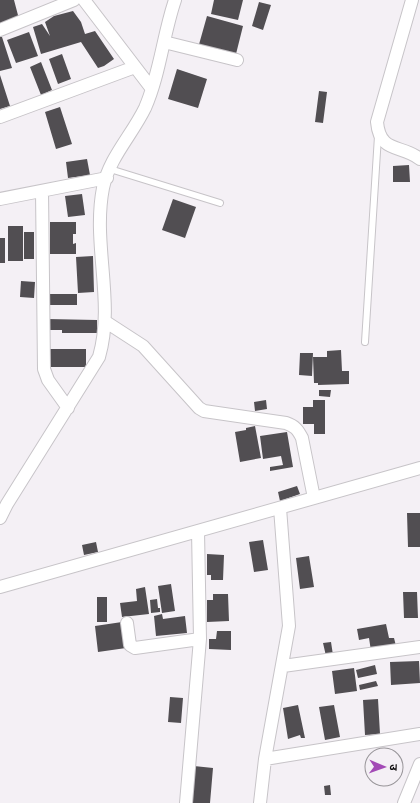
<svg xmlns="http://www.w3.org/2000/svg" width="420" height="803" viewBox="0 0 420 803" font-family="'Noto Serif','Noto Sans Devanagari',serif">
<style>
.building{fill:#514e52}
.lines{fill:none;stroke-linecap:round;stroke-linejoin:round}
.service-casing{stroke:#c7c4c8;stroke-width:8}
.minor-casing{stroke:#c7c4c8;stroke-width:14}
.service{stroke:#fff;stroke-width:6}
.minor{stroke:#fff;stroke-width:12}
</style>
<rect width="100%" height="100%" fill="#f4f0f5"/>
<path class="building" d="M0,0H14L19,19L0,24Z
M214,0H243L238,20L211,14Z
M259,2L271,5L263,30L252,26Z
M73,11L81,22L85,34L95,31L114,59L104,66L98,68L81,42L41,54L33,27L42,24L50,36L45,22L54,16Z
M207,16L243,26L235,58L198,48Z
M29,32L38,56L16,63L7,40Z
M0,37H2L12,68L0,71Z
M62,54L71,79L58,84L49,59Z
M41,62L52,90L41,95L30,67Z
M177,69L207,79L198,108L168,99Z
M0,75L10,106L0,109Z
M319,91L327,92L323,123L315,122Z
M60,107L72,144L56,149L45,112Z
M87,159L90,175L68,178L66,162Z
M409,165L410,182H393V166Z
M82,194L85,215L68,217L65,196Z
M173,199L196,207L185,238L162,230Z
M50,222H76V234H73V244L76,243V254H50Z
M8,226H23V261H8Z
M24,232H34V259H24Z
M0,238H5V263H0Z
M93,256L94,292L78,293L76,257Z
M21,281L35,282L34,298L20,297Z
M49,294H77V305H49Z
M47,319L97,320V333H62V330H47Z
M46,349H86V367H46Z
M341,350L342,371H349V384L318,385V383H314L313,357H327V351Z
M300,353H313L312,376L299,375Z
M319,390H331L330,397L319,396Z
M266,400L267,409L255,411L254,402Z
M313,400H325V434H314V424H303V407H313Z
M255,426L261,458L240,462L235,432L246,430V428Z
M287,432L293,467L270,471V467L283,465L281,456L263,459L260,436Z
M297,486L300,494L280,501L278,492Z
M407,513H420V547H408Z
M263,540L268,570L254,572L249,542Z
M96,542L98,552L84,555L82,545Z
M207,554L224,555L223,580H211V575H207Z
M309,556L314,587L300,589L296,558Z
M171,584L175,611L162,613L158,586Z
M145,587L149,614L122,617L120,603L137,601L136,589Z
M403,592H417L418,618H404Z
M213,594H228L229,621L207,622V600H213Z
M97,597H107V622H97Z
M157,599L158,608H160V612L151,613L150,600Z
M162,614L163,619L185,616L187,633L156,636L154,616Z
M122,622L126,648L98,652L95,626Z
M386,624L389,638H394L396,646L371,651L369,638L359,640L357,629Z
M217,631H231V650L209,649V639H216Z
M331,642L333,655L326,656L323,643Z
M419,661L420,683L391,685L390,662Z
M375,665L377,674L358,678L356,670Z
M354,668L357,691L335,694L332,671Z
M376,681L378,686L360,690L359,685Z
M170,697L183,698L181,723L168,722Z
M378,699L380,734L365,735L363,700Z
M298,705L305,738H301L300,735L288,739L283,708Z
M334,705L340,737L325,740L319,707Z
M194,766L213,768L210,803H192Z
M330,785L331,795H325L324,786Z"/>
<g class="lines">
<g class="service-casing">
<path id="service" d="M110,169L220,203
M365,342L378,136"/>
</g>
<g class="minor-casing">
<path id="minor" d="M84,0L152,89
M412,0L377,122C380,154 401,144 420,159
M0,30L74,0
M164,42L237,60
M0,117L135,67
M42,191L44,369L48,380L68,408
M0,199L107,178
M106,322L143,346L199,408L204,411L286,423C295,426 298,430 302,438L314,498
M280,508L289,626L265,759L420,734
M0,518L7,504L99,357C115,302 92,244 103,188C109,158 132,135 145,108C160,74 163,35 175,0
M0,587L420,468
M127,623L130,645L135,648L200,639
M283,666L420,647
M186,803L200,639L198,531
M260,803L265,759
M404,803L420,764"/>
</g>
<use href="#service" class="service"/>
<use href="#minor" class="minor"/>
</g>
<g transform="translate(384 767) rotate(92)"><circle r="19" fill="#f4f0f5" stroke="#989599"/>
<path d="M0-3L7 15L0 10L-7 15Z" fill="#a34ab6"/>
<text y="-6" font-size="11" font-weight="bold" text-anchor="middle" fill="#0f0d0f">उ</text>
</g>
</svg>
